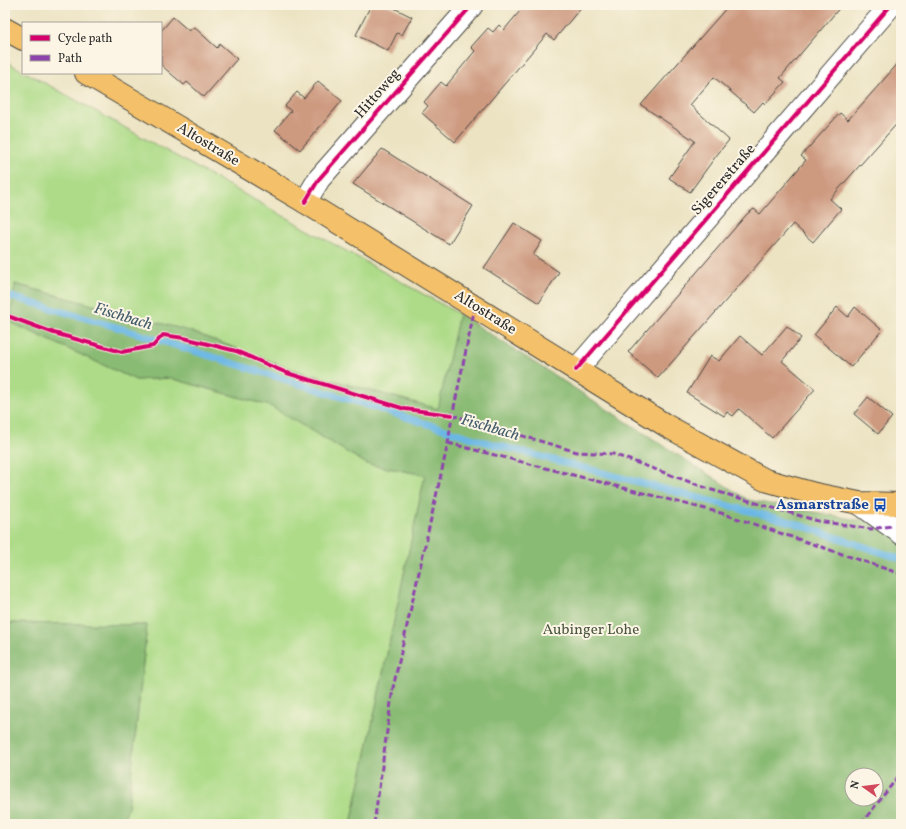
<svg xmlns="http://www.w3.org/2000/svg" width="906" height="829" viewBox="0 0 906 829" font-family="Vollkorn,serif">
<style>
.green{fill:#addb88;stroke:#6c835a}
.forest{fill:#8abb74;stroke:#5a7350;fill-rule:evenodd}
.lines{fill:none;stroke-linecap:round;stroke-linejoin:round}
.stream{stroke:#6bb7e5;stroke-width:7}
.building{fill:#cd9a80}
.minor-casing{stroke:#484742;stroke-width:24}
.major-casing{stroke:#484742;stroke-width:24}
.minor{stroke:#fff;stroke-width:22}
.major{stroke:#f4c16b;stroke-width:22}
.quiet{stroke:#8e44ad;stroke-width:3;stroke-dasharray:6 3;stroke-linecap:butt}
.cycleway-casing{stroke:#fcf5e5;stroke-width:6}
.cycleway{stroke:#d6006c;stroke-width:4}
.labels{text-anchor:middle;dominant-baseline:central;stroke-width:4;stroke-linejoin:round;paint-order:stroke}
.street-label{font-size:15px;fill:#2b2b2b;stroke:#fcf5e5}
.transit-label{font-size:15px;font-weight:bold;fill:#164399;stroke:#fcf5e5;text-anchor:end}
.park-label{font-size:15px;fill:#4c5742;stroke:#fcf5e5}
.water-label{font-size:16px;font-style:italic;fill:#415c6c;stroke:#fcf5e5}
</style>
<rect width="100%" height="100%" fill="#fcf5e5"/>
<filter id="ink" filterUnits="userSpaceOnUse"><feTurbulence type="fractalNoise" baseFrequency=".025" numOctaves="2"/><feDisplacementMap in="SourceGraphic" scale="8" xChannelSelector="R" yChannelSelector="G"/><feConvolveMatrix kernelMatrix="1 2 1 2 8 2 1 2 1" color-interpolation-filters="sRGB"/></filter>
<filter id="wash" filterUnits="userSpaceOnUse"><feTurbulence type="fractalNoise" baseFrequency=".012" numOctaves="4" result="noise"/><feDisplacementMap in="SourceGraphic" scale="16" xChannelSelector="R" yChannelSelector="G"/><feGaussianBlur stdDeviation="0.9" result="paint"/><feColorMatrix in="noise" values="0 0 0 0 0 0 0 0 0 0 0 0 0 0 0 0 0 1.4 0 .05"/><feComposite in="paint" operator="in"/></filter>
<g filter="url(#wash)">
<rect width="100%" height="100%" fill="#ece3c2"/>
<path class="green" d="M5,61L23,71V73H27L459,314L439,409L294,370L189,331L15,284L10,322L136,380L170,378L270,406L367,464L425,475L351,824H122L128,806L147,625L5,623Z"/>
<path class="forest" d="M15,284L189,331L294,370L438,409L459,314L748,500L857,520L901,516V824H351L425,475L367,464L270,406L170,378L136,380L10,322ZM852,775H876V799H852Z
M5,623L147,625L128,806L122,824H5Z"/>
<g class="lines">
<path class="stream" d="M5,295L123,329L485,442L791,522L901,559"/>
</g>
<g id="blocks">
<path class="building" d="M371,5H388L412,17L402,35L397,33L388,51L356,35Z
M525,5H583L554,40L547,34L455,142L422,113L428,106L424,102L441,82L446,86L475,51L471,47L488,28L493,32L499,25L504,30Z
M729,5H842L780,78L785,82L765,104L763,102L754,112L714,77L690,105L729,140L716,156L690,192L669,178L695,141L641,105Z
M173,17L189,31L194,27L217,48L220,44L237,59L204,97L187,82L184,85L161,65V31Z
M901,60V119L830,199L841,209L813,242L793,224L658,378L628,352L747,214L754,209L760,214L806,160L801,156L840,113L848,120Z
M318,81L342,101L300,150L275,130L291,111L285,106L297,92L304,98Z
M382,149L473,206L449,244L353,184Z
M514,223L542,241L533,255L559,272L539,303L484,268Z
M837,307L848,317L855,307L882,330L851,367L814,335Z
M787,326L801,338L782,361L815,389L772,438L739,409L733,416L727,412L724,416L687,393L710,356L719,361L740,336L762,355Z
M868,397L892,417L878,434L854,414Z"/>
</g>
</g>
<g filter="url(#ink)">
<use href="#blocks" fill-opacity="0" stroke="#484742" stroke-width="1"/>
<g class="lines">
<g class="minor-casing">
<path id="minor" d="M305,202L319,179L472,5
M576,370L891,5
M859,503L901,533"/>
</g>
<g class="major-casing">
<path id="major" d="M5,29L23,39
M86,73L305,202L667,426L765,480L815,494L859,503L901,504"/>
</g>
<use href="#minor" class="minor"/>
<use href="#major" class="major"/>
<path class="quiet" d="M452,415L577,452L613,454L712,490L818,521L871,529L891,526
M448,443L721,513L901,574
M374,824L393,688L448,443L452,417L475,307
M861,824L901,773"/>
<g class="cycleway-casing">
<path id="cycleway" d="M305,202L319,179L472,5
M5,315L54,333L122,352L153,346L163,335L184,338L236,351L287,373L405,409L452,415
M576,370L891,5"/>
</g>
<use href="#cycleway" class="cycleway"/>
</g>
</g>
<defs>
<g id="bus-bare" transform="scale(1.08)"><path d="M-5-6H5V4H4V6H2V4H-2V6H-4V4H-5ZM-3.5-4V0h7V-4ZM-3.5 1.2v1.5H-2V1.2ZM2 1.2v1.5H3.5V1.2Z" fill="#1a4fb4" stroke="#fcf5e5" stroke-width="2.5" paint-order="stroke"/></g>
</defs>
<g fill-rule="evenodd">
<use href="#bus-bare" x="880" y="505"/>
</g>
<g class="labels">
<g class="street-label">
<text transform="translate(378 94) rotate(-49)">Hittoweg</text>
<text transform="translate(208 145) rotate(31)">Altostraße</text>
<text transform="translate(724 180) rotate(-49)">Sigererstraße</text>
<text transform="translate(485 313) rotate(32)">Altostraße</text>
</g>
<g class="transit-label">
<text x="869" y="505">Asmarstraße</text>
</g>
<g class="park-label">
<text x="591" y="630">Aubinger Lohe</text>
</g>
<g class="water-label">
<text transform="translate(123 317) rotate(17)">Fischbach</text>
<text transform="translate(490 428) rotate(16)">Fischbach</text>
</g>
</g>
<rect width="906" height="829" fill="none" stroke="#fcf5e5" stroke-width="20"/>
<rect x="22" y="22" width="140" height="52" fill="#fcf5e5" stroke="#a8a49b"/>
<rect x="30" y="35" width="20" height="6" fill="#d6006c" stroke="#a8a49b"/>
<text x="58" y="42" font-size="12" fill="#2b2b2b">Cycle path</text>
<rect x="30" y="55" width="20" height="6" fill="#8e44ad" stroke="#a8a49b"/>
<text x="58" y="62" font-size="12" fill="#2b2b2b">Path</text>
<g transform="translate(864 787) rotate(284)"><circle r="19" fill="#fcf5e5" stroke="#a8a49b"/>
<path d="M0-3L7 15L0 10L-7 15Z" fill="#d1495b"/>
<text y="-6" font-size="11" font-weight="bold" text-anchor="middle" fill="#2b2b2b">N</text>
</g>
</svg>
